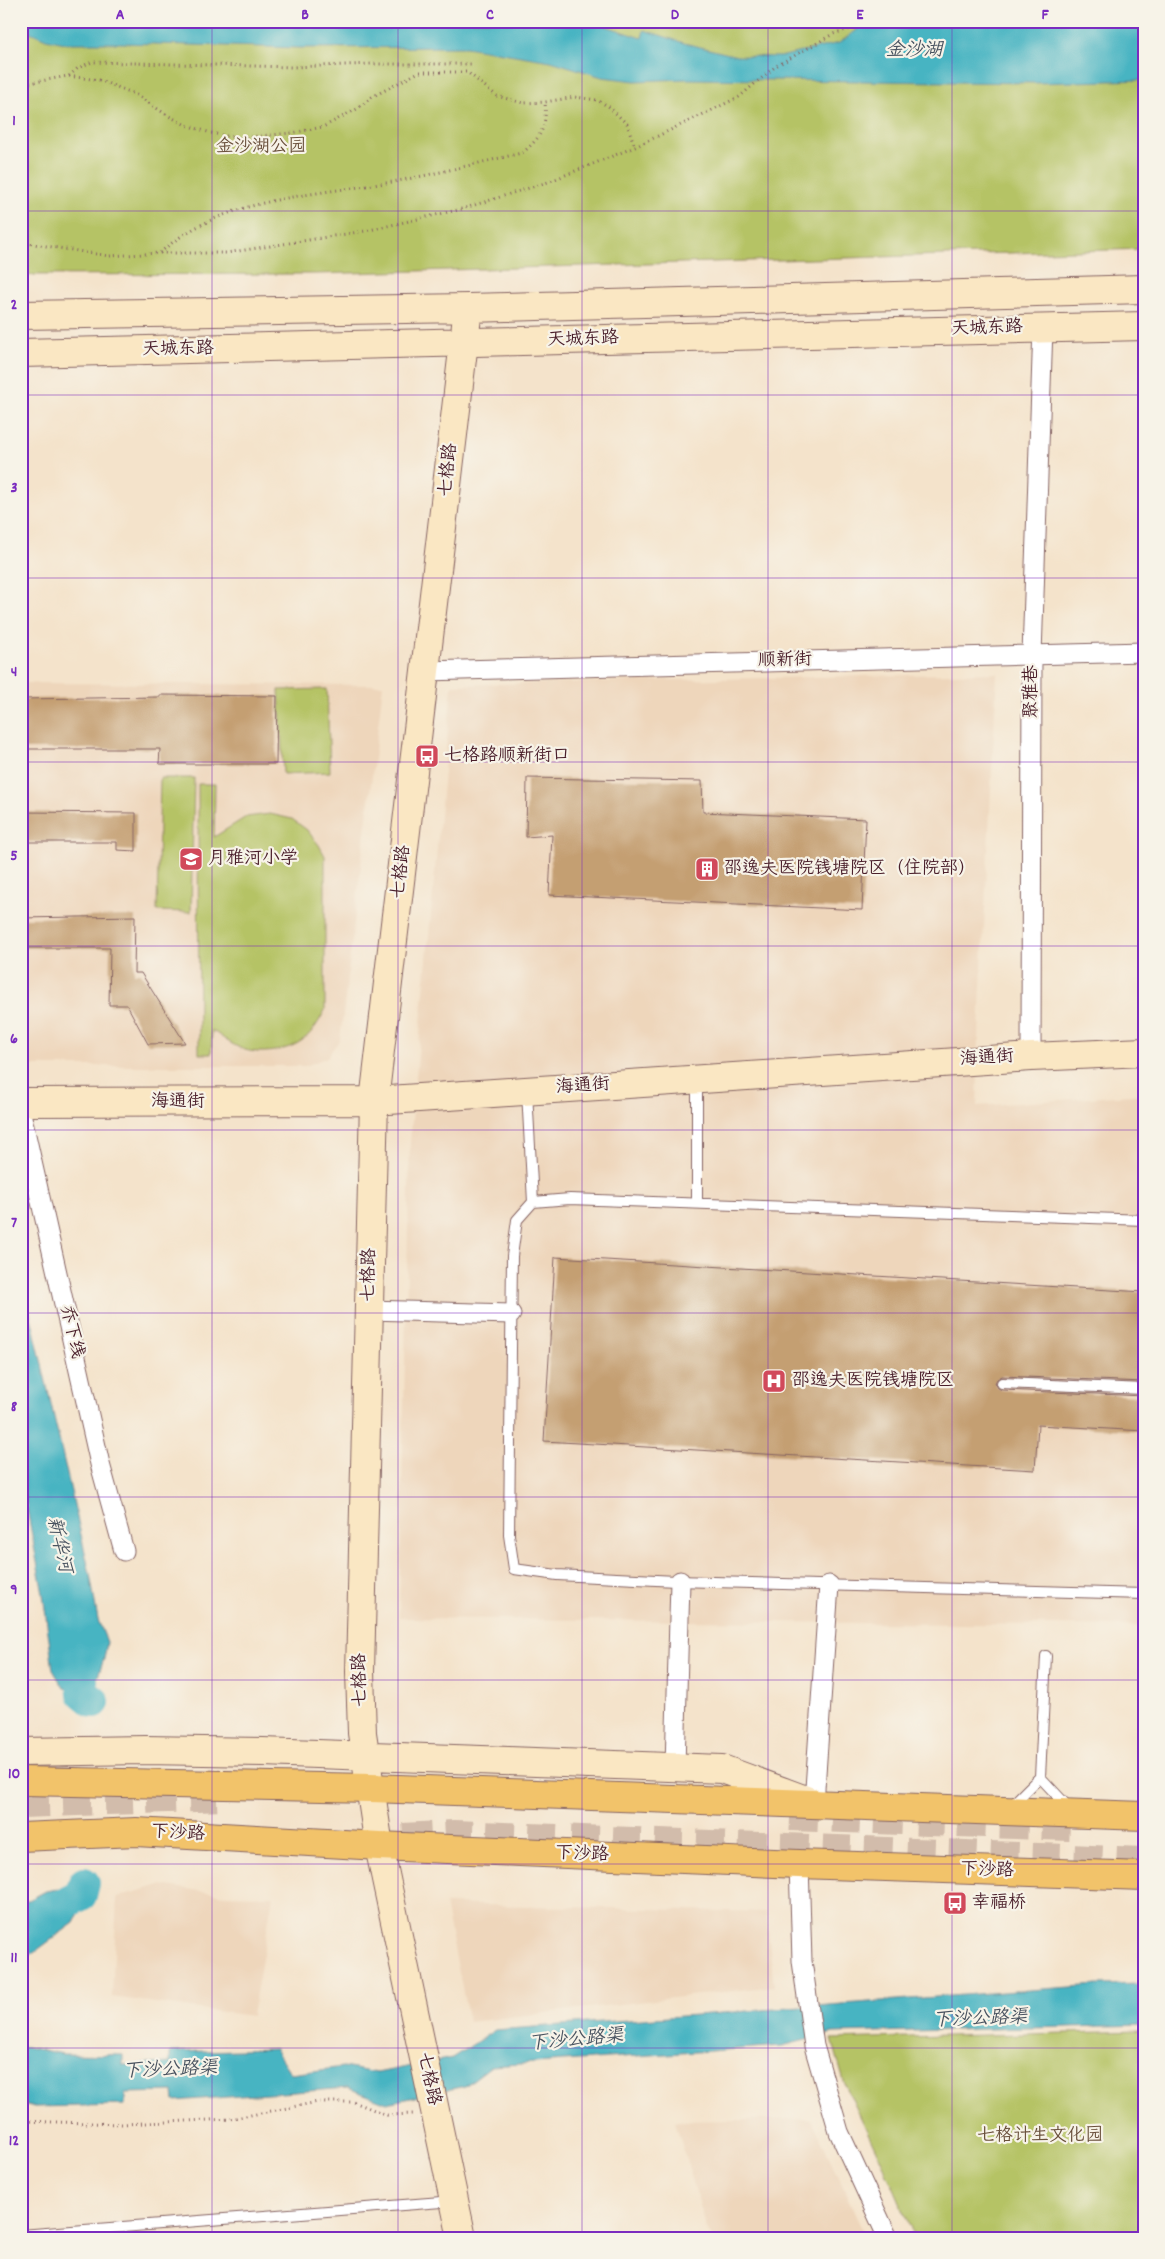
<svg xmlns="http://www.w3.org/2000/svg" width="1165" height="2259" viewBox="0 0 1165 2259" font-family="Dekko,'LXGW WenKai TC',sans-serif">
<style>
.built{fill:#eed6bb}
.green{fill:#b5c365;stroke:#807148}
.water{fill:#47b4c2;stroke:#486a76}
.lines{fill:none;stroke-linecap:round;stroke-linejoin:round}
.river{stroke:#47b4c2;stroke-width:32}
.building{fill:#c49f72}
.highway-tunnel{stroke:#d2bcab;stroke-width:28;stroke-dasharray:28 14;stroke-linecap:butt}
.lane-casing{stroke:#866463;stroke-width:12}
.street-casing{stroke:#866463;stroke-width:21}
.secondary-casing{stroke:#866463;stroke-width:30}
.primary-casing{stroke:#866463;stroke-width:30}
.path{stroke:#866463;stroke-width:3;stroke-dasharray:1 4;stroke-linecap:butt}
.lane{stroke:#fff;stroke-width:10}
.street{stroke:#fff;stroke-width:19}
.secondary{stroke:#fae7c3;stroke-width:28}
.primary{stroke:#f2c36a;stroke-width:28}
.grid{fill:none;stroke:#7b2cbf;stroke-width:1;stroke-opacity:0.55}
.labels{text-anchor:middle;dominant-baseline:central;stroke-width:4.5;stroke-linejoin:round;paint-order:stroke}
.park-label{font-size:18px;fill:#6a503c;stroke:#f7f3e8}
.street-label{font-size:18px;fill:#4a1f2b;stroke:#f7f3e8}
.poi-label{font-size:18px;fill:#4a1f2b;stroke:#f7f3e8;text-anchor:start}
.water-label{font-size:19px;font-style:italic;fill:#495360;stroke:#f7f3e8}
.neatline{fill:none;stroke:#7b2cbf;stroke-width:2}
.grid-label{font-size:16px;text-anchor:middle;font-weight:bold;fill:#7b2cbf}
</style>
<rect width="100%" height="100%" fill="#f7f3e8"/>
<filter id="ink" filterUnits="userSpaceOnUse"><feTurbulence type="fractalNoise" baseFrequency=".02" numOctaves="2"/><feDisplacementMap in="SourceGraphic" scale="10" xChannelSelector="R" yChannelSelector="G"/><feConvolveMatrix kernelMatrix="1 2 1 2 8 2 1 2 1" color-interpolation-filters="sRGB"/></filter>
<filter id="wash" filterUnits="userSpaceOnUse"><feTurbulence type="fractalNoise" baseFrequency=".0096" numOctaves="4" result="noise"/><feDisplacementMap in="SourceGraphic" scale="20" xChannelSelector="R" yChannelSelector="G"/><feGaussianBlur stdDeviation="1.12" result="paint"/><feColorMatrix in="noise" values="0 0 0 0 0 0 0 0 0 0 0 0 0 0 0 0 0 1.4 0 .05"/><feComposite in="paint" operator="in"/></filter>
<g filter="url(#wash)">
<rect width="100%" height="100%" fill="#f4e3cb"/>
<path class="built" d="M997,673L980,1005L977,1106L1144,1094V1626L399,1618L410,1143L452,685Z
M21,683L383,685L340,1039L327,1057L306,1066H28L21,1034Z
M161,1885L226,1895L273,1896L252,2016L112,1997L117,1897Z
M445,1904L766,1912L774,1986L469,2022Z
M812,2119L866,2238H712L707,2229L675,2121Z"/>
<path class="green" d="M21,21H1144V249L317,274L21,275Z
M327,689L330,772L283,774L279,690Z
M160,778H194L191,912L157,911Z
M198,784H215L214,837L246,817L270,814L292,819L307,830L319,845L325,856V1010C319,1022 311,1036 298,1043C283,1052 254,1056 238,1047C229,1043 220,1036 212,1030L211,1054H199Z
M1144,2031V2238H915L891,2182L844,2082L832,2039Z"/>
<path class="water" d="M21,21H591L642,38L644,30L684,43L737,56L780,57L839,43L857,30V21H1144V80L1036,83L687,79L635,81L602,77L551,61L466,47L300,48L120,43H65L46,39L21,28Z
M21,1273L90,1574L98,1620L107,1642L104,1659L94,1687L83,1693L64,1688L53,1670L43,1594L21,1477Z
M63,1888L81,1895V1909L74,1923L21,1962V1904L46,1891Z
M1144,1984V2025L833,2033L782,2046L491,2066L465,2086L387,2103L348,2088L174,2101L173,2092L125,2093V2105L34,2107L21,2103V2046L63,2054L123,2055V2065L170,2063V2052L275,2049L291,2074L343,2067L377,2073L452,2058L495,2030L1097,1985Z"/>
<g class="lines">
<path class="river" d="M79,1649L83,1693L94,1702
M21,1926L81,1895L84,1883"/>
</g>
<g id="blocks">
<path class="building" d="M160,695L277,696L276,764H159L160,749H21V699L160,697Z
M527,778L702,781L703,812L866,819L862,910L549,895L552,835L526,837Z
M21,812L136,813V851L117,850V842H21Z
M135,916L134,973H141L185,1043L148,1044L127,1005H109L110,948H21V918Z
M555,1257L1144,1292V1382L1002,1376L997,1379L995,1383L998,1388L1002,1390L1144,1396V1431L1038,1425L1035,1470L544,1441Z"/>
</g>
</g>
<g filter="url(#ink)">
<use href="#blocks" fill-opacity="0" stroke="#866463" stroke-width="1"/>
<g class="lines">
<path class="highway-tunnel" d="M21,1804L225,1797
M790,1817L1070,1827
M403,1837L454,1834L1144,1861"/>
<g class="lane-casing">
<path id="lane" d="M697,1079V1203
M527,1092L533,1202
M1144,1220L570,1199L533,1202L517,1220L512,1256L509,1535L514,1569L557,1575L676,1581L1144,1594
M1002,1383L1144,1389
M1040,1777L1070,1809
M1010,1807L1040,1777L1046,1656
M21,2235L454,2201"/>
</g>
<g class="street-casing">
<path id="street" d="M426,671L1144,652
M1031,1057L1032,655L1043,327
M21,1113L100,1464L124,1551
M369,1310L511,1314
M675,1767L680,1581
M814,1803L829,1585
M799,1864L802,1961L814,2046L839,2132L888,2238"/>
</g>
<g class="secondary-casing">
<path id="secondary" d="M21,315L468,308L1144,289
M21,353L1144,326
M21,1102L374,1101L1031,1057L1144,1052
M21,1752L145,1750L263,1752L722,1769L811,1802
M462,2238L379,1846L362,1733L360,1672L374,1101L468,308"/>
</g>
<g class="primary-casing">
<path id="primary" d="M21,1781L371,1788L1144,1816
M21,1837L136,1832L379,1846L799,1864L1144,1876"/>
</g>
<path class="path" d="M69,76L78,68L92,62L292,67L373,64H473
M21,88L30,83L68,76L99,80L135,94L167,115L186,125L211,133L237,138L292,133L323,127L357,109L372,97L419,72H467L497,96L523,103L545,102L575,97L597,100L609,107L627,124L635,147
M21,242L109,256L160,253H226L365,231L462,209L548,182L635,147L739,97L776,66L833,34L874,21
M160,253C222,195 324,195 403,180C443,172 482,162 522,153C541,138 547,127 545,102
M21,2121L123,2124L230,2119L318,2102H354L387,2115L414,2114"/>
<use href="#lane" class="lane"/>
<use href="#street" class="street"/>
<use href="#secondary" class="secondary"/>
<use href="#primary" class="primary"/>
</g>
</g>
<path class="grid" d="M212,21V2238M398,21V2238M582,21V2238M768,21V2238M952,21V2238M21,211H1144M21,395H1144M21,578H1144M21,762H1144M21,946H1144M21,1130H1144M21,1313H1144M21,1497H1144M21,1680H1144M21,1864H1144M21,2048H1144"/>
<defs>
<g id="bus-square" transform="scale(1.25)"><rect x="-9" y="-9" width="18" height="18" rx="4" fill="#d1495b" stroke="#f7f3e8"/><path d="M-5-6H5V4H4V6H2V4H-2V6H-4V4H-5ZM-3.5-4V0h7V-4ZM-3.5 1.2v1.5H-2V1.2ZM2 1.2v1.5H3.5V1.2Z" fill="#fff"/></g>
<g id="school-square" transform="scale(1.25)"><rect x="-9" y="-9" width="18" height="18" rx="4" fill="#d1495b" stroke="#f7f3e8"/><path d="M0-5L7-2L0 1L-7-2ZM-4 1L0 2.5L4 1V4Q0 6-4 4Z" fill="#fff"/></g>
<g id="building-square" transform="scale(1.25)"><rect x="-9" y="-9" width="18" height="18" rx="4" fill="#d1495b" stroke="#f7f3e8"/><path d="M-4-6H4V6H1V3H-1V6H-4ZM-2.5-4.3h1.7v1.8h-1.7ZM.8-4.3h1.7v1.8H.8ZM-2.5-1h1.7V.8h-1.7ZM.8-1h1.7V.8H.8Z" fill="#fff"/></g>
<g id="hospital-square" transform="scale(1.25)"><rect x="-9" y="-9" width="18" height="18" rx="4" fill="#d1495b" stroke="#f7f3e8"/><path d="M-5-5h3v3.5h4V-5h3V5h-3V1.5h-4V5h-3Z" fill="#fff"/></g>
</defs>
<g fill-rule="evenodd">
<use href="#bus-square" x="427" y="756"/>
<use href="#school-square" x="191" y="859"/>
<use href="#building-square" x="707" y="869"/>
<use href="#hospital-square" x="774" y="1381"/>
<use href="#bus-square" x="955" y="1903"/>
</g>
<g class="labels">
<g class="park-label">
<text x="261" y="147">金沙湖公园</text>
<text x="1040" y="2136">七格计生文化园</text>
</g>
<g class="street-label">
<text transform="translate(987 329) rotate(-2)">天城东路</text>
<text transform="translate(583 340) rotate(-2)">天城东路</text>
<text transform="translate(178 350) rotate(-1)">天城东路</text>
<text transform="translate(449 470) rotate(-84)">七格路</text>
<text transform="translate(785 661) rotate(-1)">顺新街</text>
<text transform="translate(1032 692) rotate(-90)">聚雅巷</text>
<text transform="translate(402 872) rotate(-83)">七格路</text>
<text transform="translate(987 1059) rotate(-4)">海通街</text>
<text transform="translate(583 1087) rotate(-4)">海通街</text>
<text x="178" y="1102">海通街</text>
<text transform="translate(370 1275) rotate(-89)">七格路</text>
<text transform="translate(71 1332) rotate(77)">乔下线</text>
<text transform="translate(361 1680) rotate(-91)">七格路</text>
<text transform="translate(178 1834) rotate(3)">下沙路</text>
<text transform="translate(582 1855) rotate(2)">下沙路</text>
<text transform="translate(987 1871) rotate(2)">下沙路</text>
<text transform="translate(428 2079) rotate(78)">七格路</text>
</g>
<g class="poi-label">
<text x="444" y="756">七格路顺新街口</text>
<text x="208" y="859">月雅河小学</text>
<text x="724" y="869">邵逸夫医院钱塘院区（住院部）</text>
<text x="792" y="1381">邵逸夫医院钱塘院区</text>
<text x="972" y="1903">幸福桥</text>
</g>
<g class="water-label">
<text x="914" y="51">金沙湖</text>
<text transform="translate(58 1545) rotate(77)">新华河</text>
<text transform="translate(980 2020) rotate(-2)">下沙公路渠</text>
<text transform="translate(576 2041) rotate(-5)">下沙公路渠</text>
<text transform="translate(170 2071) rotate(-2)">下沙公路渠</text>
</g>
</g>
<rect width="1165" height="2259" fill="none" stroke="#f7f3e8" stroke-width="55"/>
<rect x="28" y="28" width="1110" height="2204" class="neatline"/>
<g class="grid-label">
<text x="120" y="19">A</text>
<text x="305" y="19">B</text>
<text x="490" y="19">C</text>
<text x="675" y="19">D</text>
<text x="860" y="19">E</text>
<text x="1045" y="19">F</text>
<text x="14" y="125">1</text>
<text x="14" y="309">2</text>
<text x="14" y="492">3</text>
<text x="14" y="676">4</text>
<text x="14" y="860">5</text>
<text x="14" y="1043">6</text>
<text x="14" y="1227">7</text>
<text x="14" y="1411">8</text>
<text x="14" y="1594">9</text>
<text x="14" y="1778">10</text>
<text x="14" y="1962">11</text>
<text x="14" y="2145">12</text>
</g>
</svg>
